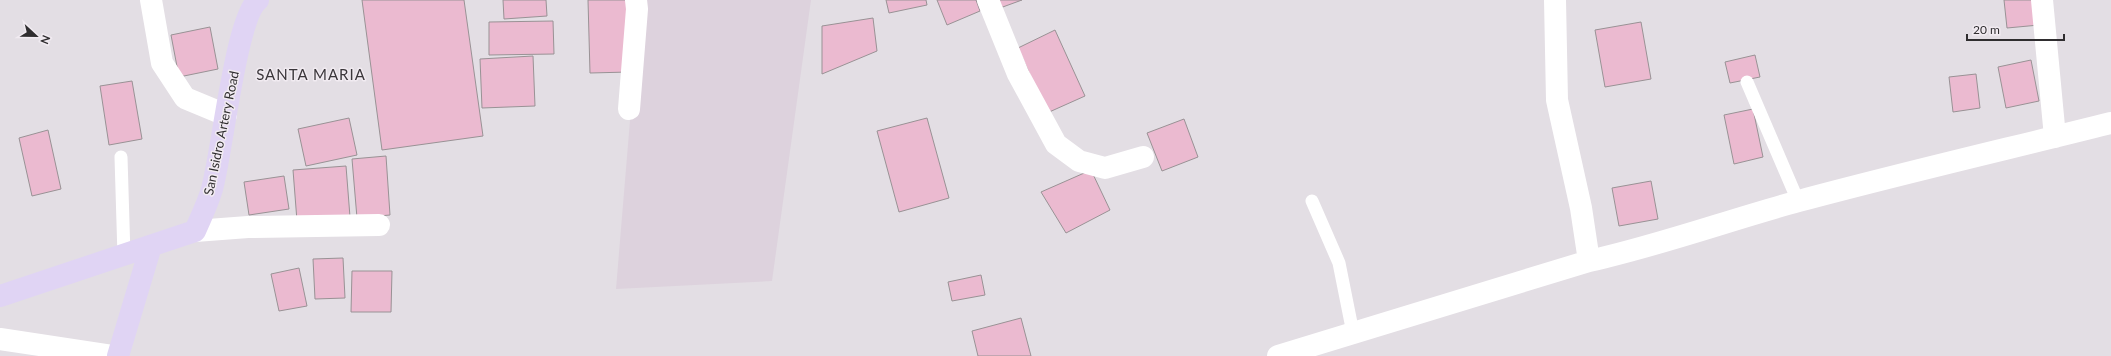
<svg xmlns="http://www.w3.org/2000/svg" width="2111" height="356" viewBox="0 0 2111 356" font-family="Lato,sans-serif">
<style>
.built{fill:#ddd2dd}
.building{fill:#ebbad0;stroke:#999295}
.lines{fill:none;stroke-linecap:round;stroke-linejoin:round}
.lane{stroke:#fff;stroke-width:13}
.street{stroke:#fff;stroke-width:22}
.secondary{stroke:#e0d4f4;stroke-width:22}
.labels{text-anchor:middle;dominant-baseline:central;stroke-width:3;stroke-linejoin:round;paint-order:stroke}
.street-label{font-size:13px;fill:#2f2d2f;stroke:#f1ebf1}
.quarter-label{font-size:15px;letter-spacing:1px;fill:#3a363a;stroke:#f1ebf1}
</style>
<rect width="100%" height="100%" fill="#e3dee4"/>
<path class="built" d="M640,0H811L772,281L616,289Z"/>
<path class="building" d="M362,0H464L483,136L382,150Z
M503,0H546L547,16L504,19Z
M588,0H628L629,72L590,73Z
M886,0H926L927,5L889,13Z
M937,0H976L980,11L947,25Z
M997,0H1022L1000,8Z
M2004,0H2036L2039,25L2007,28Z
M873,18L877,51L822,74V26Z
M553,21L554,54L489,55V22Z
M1641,22L1651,79L1605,87L1595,30Z
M210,27L218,69L179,77L171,35Z
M1055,30L1085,96L1047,113L1018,48Z
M1755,55L1760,77L1730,83L1725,62Z
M533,56L535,106L482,108L480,59Z
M2031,60L2039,101L2006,108L1998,67Z
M1976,74L1980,108L1953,112L1949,77Z
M132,81L142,139L109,145L100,86Z
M1753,109L1763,157L1734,164L1724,115Z
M349,118L357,155L306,166L298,129Z
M927,118L949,198L899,212L877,131Z
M1184,119L1198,157L1162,171L1147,133Z
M48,130L61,189L32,196L19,138Z
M386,156L390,215L357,218L352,159Z
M346,166L350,217L297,221L293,170Z
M1091,170L1110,210L1066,233L1041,192Z
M284,176L289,209L249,215L244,182Z
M1651,181L1658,219L1619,226L1612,188Z
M343,258L345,298L315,299L313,259Z
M299,268L307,306L279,311L271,274Z
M352,271H392L391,312H351Z
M981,275L985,295L952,301L948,282Z
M1021,318L1031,356H978L972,331Z"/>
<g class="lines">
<path class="lane" d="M1747,82L1798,201
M121,157L124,256
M1312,201L1339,263L1353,333"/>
<path class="street" d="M151,0L162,63L185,98L226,115
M988,0L1018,74L1056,144L1079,161L1105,168L1143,157
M1555,0L1557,100L1581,208L1589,261
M2042,0L2055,137
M629,109L637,9L636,0
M195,231L248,227L379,225
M0,339L112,356
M1278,356L1589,261C1661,245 1729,220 1799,201C1903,173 2007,149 2111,123"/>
<path class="secondary" d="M0,296L195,231C201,217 208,203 212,189C222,154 236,17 258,0
M118,356L151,246"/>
</g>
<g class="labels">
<g class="street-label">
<text transform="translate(221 133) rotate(-78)">San Isidro Artery Road</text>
</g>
<g class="quarter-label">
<text x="311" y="74">SANTA MARIA</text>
</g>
</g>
<g transform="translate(36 36) rotate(112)" stroke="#f1ebf1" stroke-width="3" paint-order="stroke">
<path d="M0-3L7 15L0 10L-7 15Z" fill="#2f2d2f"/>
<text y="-6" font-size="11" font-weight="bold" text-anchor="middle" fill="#2f2d2f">N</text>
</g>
<path d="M1967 34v6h97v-6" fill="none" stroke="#2f2d2f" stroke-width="2"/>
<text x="1973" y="34" font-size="12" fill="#2f2d2f" stroke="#f1ebf1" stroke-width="3" paint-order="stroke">20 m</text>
</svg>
